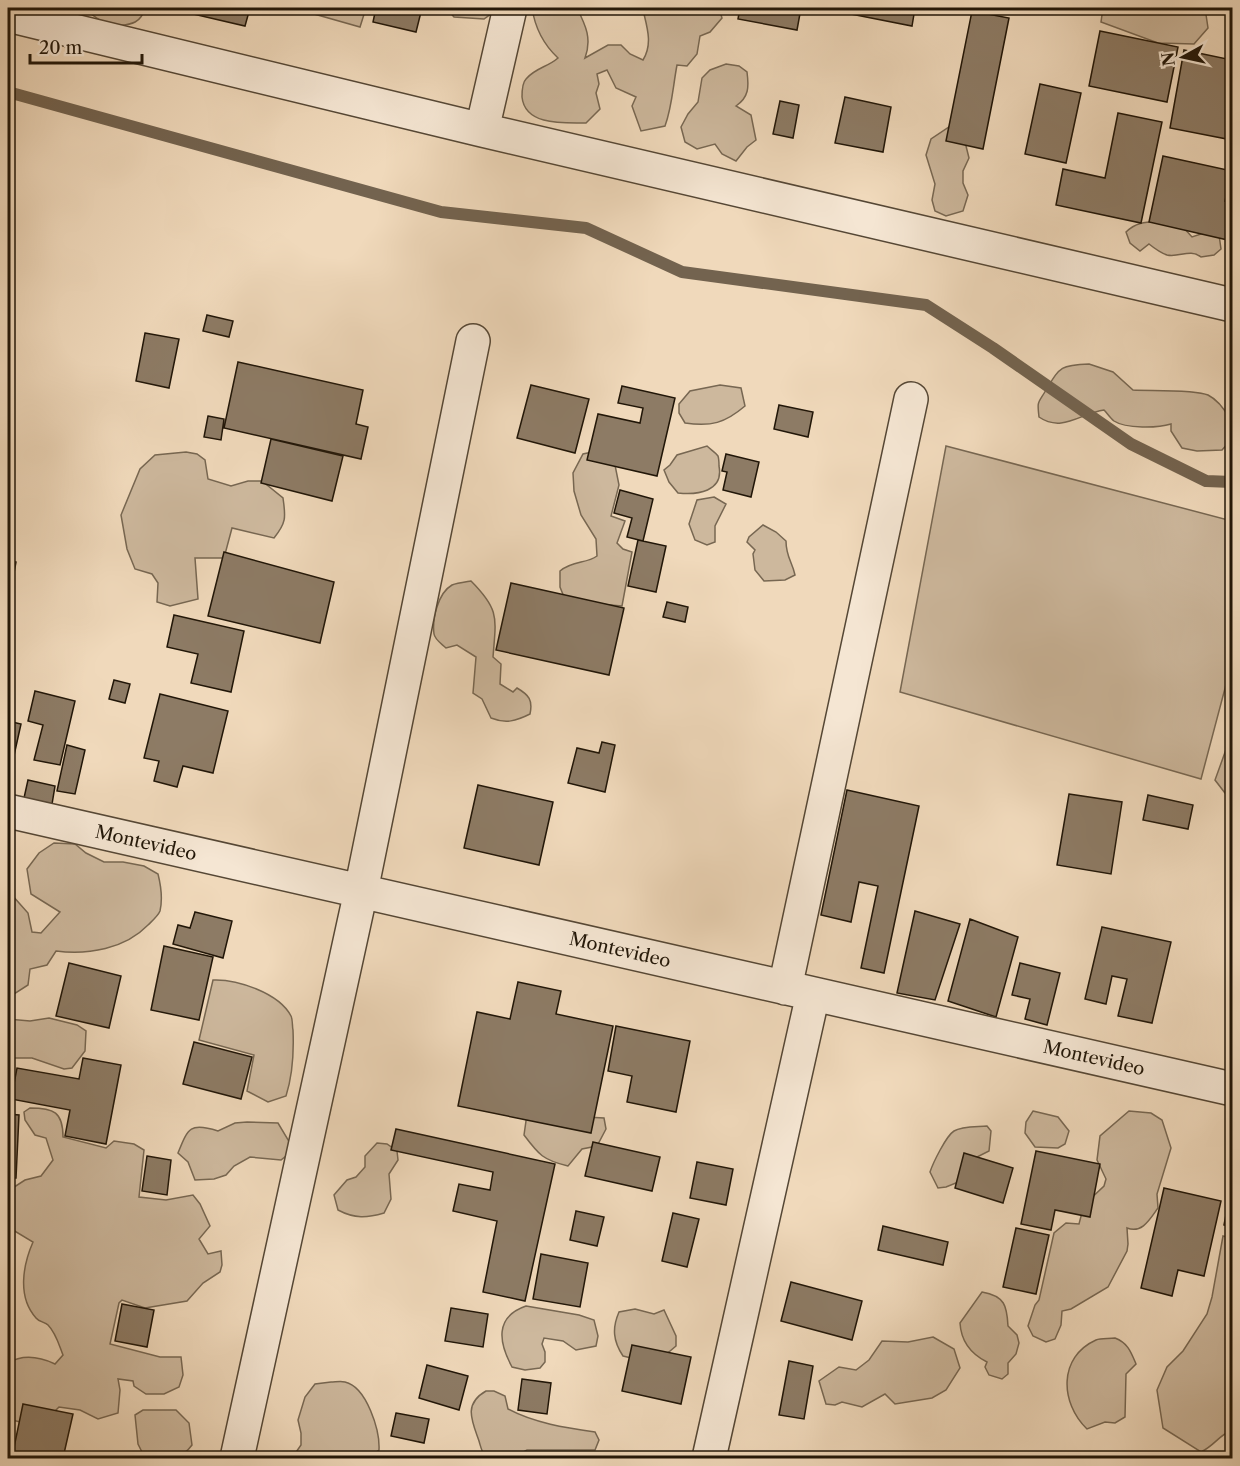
<svg xmlns="http://www.w3.org/2000/svg" width="1240" height="1466" viewBox="0 0 1240 1466" font-family="'Libre Caslon Text',serif">
<style>
.green{fill:#cdb89d;stroke:#776752;stroke-width:1.5}
.lines{fill:none;stroke-linecap:round;stroke-linejoin:round}
.stream{stroke:#73634f;stroke-width:12}
.building{fill:#8d7b65;stroke:#211608;stroke-width:1.5}
.minor-casing{stroke:#554735;stroke-width:36}
.minor{stroke:#f5e6d3;stroke-width:33}
.labels{text-anchor:middle;dominant-baseline:central;stroke-width:5;stroke-linejoin:round;paint-order:stroke}
.street-label{font-size:18px;fill:#211608;stroke:#f5e6d3}
</style>
<rect width="100%" height="100%" fill="#f0d9bb"/>
<filter id="stains"><feTurbulence type="fractalNoise" baseFrequency=".00333" numOctaves="4"/><feColorMatrix values="0 0 0 0 .2 0 0 0 0 .09 0 0 0 0 .02 0 0 0 .5 -.17"/></filter>
<radialGradient id="worn" r=".72"><stop offset=".6" stop-color="#630" stop-opacity="0"/><stop offset="1" stop-color="#630" stop-opacity=".3"/></radialGradient>
<path class="green" d="M89,8H145C140,27 126,24 110,27L91,14Z
M293,8H366L360,27Z
M446,8H495V11L484,19L454,17Z
M532,8H577C586,26 592,39 585,58L608,45H621L630,54L643,60C653,44 647,27 643,10L645,8H719L722,18L710,32L700,36L697,54L687,66L677,65C673,86 672,107 665,126L641,131L632,106L636,97L616,88L607,70L597,74L599,84L596,93L600,109L586,123C564,123 525,126 522,97C522,91 522,83 526,79C535,68 548,67 558,58C543,44 535,28 532,8Z
M1103,8H1205L1208,28L1194,44L1158,43L1101,22Z
M726,64L739,66L747,72C749,87 749,97 736,106L751,115L756,140L747,147L736,161L722,154L715,144L697,149L685,142L681,127L688,114L698,102L702,78L710,70Z
M949,127L964,138L969,158L963,171V183L968,195L963,211L946,216L935,211L932,200L935,184L926,155L931,139Z
M1160,221L1182,226L1192,237L1207,232L1219,235L1221,249L1214,255L1201,257C1190,248 1179,258 1167,255C1161,253 1154,248 1149,244L1140,251L1130,243L1126,232C1136,222 1146,222 1160,221Z
M1089,364L1113,372L1133,390C1150,391 1195,389 1208,395C1218,400 1225,410 1230,419L1227,430L1230,441L1222,450L1197,451L1182,448L1171,431V424C1158,428 1126,429 1114,421C1110,418 1107,413 1104,410C1081,413 1062,433 1039,417C1037,400 1038,404 1046,390C1060,367 1060,365 1089,364Z
M720,385L741,388L745,406C725,423 711,427 685,423L679,413V404L690,391Z
M707,446C710,449 716,453 718,456C719,459 719,463 719,466C724,492 697,495 678,493L669,482L664,470L670,465L677,455Z
M946,446L1232,521V662L1201,779L900,692Z
M186,452L197,454L205,460L208,479L231,486L248,481H262L283,498C286,518 286,523 274,538L232,528L224,558H195L198,599L170,606L157,602L158,583L152,574L135,569L127,549L121,515L140,469L155,455Z
M592,452L614,460L619,485L611,516L625,521L617,543L623,549L632,552L622,606L576,602L564,597L560,587V571C573,560 586,564 597,556L596,539L581,515L574,491L573,473L583,454Z
M714,497L726,504L715,526V542L707,545L695,540L689,524L697,500Z
M763,525L776,532L786,541C786,557 792,561 795,575L785,580L764,581L755,570L753,554L755,550L747,542L749,537Z
M471,581C500,610 496,618 493,657L501,664L500,684L513,692L517,688C529,695 533,700 530,714C516,721 506,724 491,718L482,699L473,693L476,657L457,645L446,648C442,644 435,640 434,634C432,619 438,593 452,585C457,583 465,582 471,581Z
M1232,733V795L1225,793L1215,780Z
M54,843L75,844L86,853L104,862H123L144,866L158,874C161,886 163,898 160,911C158,916 152,921 148,925C125,949 88,955 56,951L47,965L30,969L28,985L11,996L8,995V882L12,895L28,913L32,932L41,933L60,912L31,894L27,869L39,853Z
M213,980C237,979 279,993 291,1016C293,1020 292,1026 293,1030C294,1053 293,1074 286,1096L268,1102L247,1091L254,1055L199,1040Z
M49,1018L77,1025L86,1031L85,1051L72,1068L64,1069L32,1058H8V1019L30,1021Z
M30,1108C54,1108 63,1112 63,1137L106,1148L114,1141L134,1144L144,1150L139,1197L166,1200L193,1195L200,1204L210,1226L199,1239L208,1254L221,1251L222,1265L220,1272L203,1283L187,1301L145,1308L122,1300L119,1303L110,1344L160,1357H181L183,1375L179,1387L164,1394H146L134,1386L133,1381L118,1379L120,1390L118,1413L98,1419L80,1410L59,1407L48,1418L32,1425L8,1419V1363C23,1354 40,1357 55,1364L63,1355C59,1345 56,1333 48,1325C45,1322 39,1322 36,1318C17,1297 23,1265 33,1242L8,1227V1191L25,1180L41,1176L53,1160L46,1138L35,1135L25,1120L24,1112Z
M1033,1111L1058,1117L1069,1131L1065,1144L1058,1148L1035,1147L1025,1133L1026,1122Z
M1129,1111L1151,1113L1162,1120L1171,1148L1157,1194L1158,1208C1150,1219 1142,1234 1127,1228L1128,1244L1127,1251L1108,1287L1071,1309L1062,1311L1061,1325L1055,1339L1046,1342L1033,1336L1028,1326L1035,1305L1039,1300L1054,1233L1066,1223L1079,1224L1084,1205L1104,1186L1106,1179L1097,1160L1100,1136Z
M527,1114L604,1118L606,1129L597,1146L582,1149L568,1166C543,1160 539,1155 524,1135Z
M247,1122L278,1123L290,1143L286,1156L281,1160L250,1157L234,1166L226,1175L214,1179L195,1180L188,1162L178,1153C188,1128 190,1122 218,1131L235,1123Z
M987,1126L991,1131L989,1151L973,1159L966,1179L946,1187L938,1188L930,1172C933,1163 946,1136 954,1131C962,1126 978,1127 987,1126Z
M377,1143L387,1144L397,1151L398,1160L389,1174L391,1199L384,1213C367,1218 355,1219 338,1210L334,1195L347,1180L356,1177L365,1167V1156Z
M1223,1236L1232,1238V1430C1218,1436 1215,1445 1201,1452L1163,1428L1157,1390L1167,1367L1183,1351L1207,1314L1212,1297Z
M982,1292C1005,1296 1007,1306 1008,1326L1017,1335L1019,1343L1016,1354L1008,1363V1374L1002,1379L989,1375L985,1367L987,1362C971,1354 961,1341 960,1323Z
M526,1306L579,1315L594,1320L598,1336L596,1346L576,1350L563,1341L544,1338L542,1344L545,1352V1362L540,1368L525,1370L512,1367C499,1343 494,1317 526,1306Z
M635,1309L654,1314L664,1310L676,1336V1346C658,1363 646,1362 623,1356C613,1341 612,1328 619,1312Z
M933,1337L954,1349L960,1368L946,1390L932,1398L895,1404L885,1394L862,1407L842,1402L835,1405L826,1404L819,1381L839,1367L856,1370L869,1360L882,1341L908,1342Z
M1115,1338C1128,1343 1131,1352 1136,1364L1126,1374L1125,1417L1115,1423L1105,1422L1087,1429C1060,1403 1058,1357 1096,1340C1101,1338 1109,1339 1115,1338Z
M331,1382C335,1382 341,1381 345,1382C367,1387 380,1431 379,1450L367,1458H292L301,1445V1433L298,1420L305,1397L315,1384Z
M486,1391H494L505,1396L508,1409C534,1423 566,1428 595,1432L599,1440L595,1450H527L512,1458H486C482,1453 481,1448 479,1441C472,1421 463,1404 486,1391Z
M143,1410H176L189,1423L192,1445C179,1463 166,1459 145,1458L138,1444L135,1415Z"/>
<g class="lines">
<path class="stream" d="M8,92L441,212L586,228L682,272L926,305L993,348L1131,444L1206,481L1232,482"/>
</g>
<path class="building" d="M194,8H250L245,26L193,14Z
M376,8H422L416,32L373,22Z
M740,8H801L797,30L738,19Z
M825,8H915L912,26L825,9Z
M972,11L1009,18L983,149L946,141Z
M1100,31L1178,47L1167,102L1089,86Z
M1184,50L1232,60V140L1170,128Z
M1040,84L1081,93L1066,163L1025,154Z
M845,97L891,107L883,152L835,143Z
M780,101L799,105L793,138L773,134Z
M1118,113L1162,122L1141,223L1056,205L1063,169L1105,178Z
M1163,156L1232,171L1225,201L1232,202V241L1149,222Z
M207,315L233,321L229,337L203,331Z
M145,333L179,339L169,388L136,381Z
M238,362L363,390L356,424L368,427L361,459L224,428Z
M531,385L589,399L575,453L517,438Z
M622,386L675,398L657,476L587,460L598,414L640,423L643,408L618,403Z
M779,405L813,412L808,437L774,429Z
M208,416L224,419L221,440L204,437Z
M271,439L343,456L332,501L261,483Z
M726,454L759,462L751,497L723,490L727,472L722,471Z
M620,490L653,499L643,541L627,537L632,518L614,513Z
M638,540L666,546L656,592L628,586Z
M224,552L334,582L320,643L208,616Z
M8,560L16,562L12,583L8,582Z
M511,583L624,608L609,675L496,650Z
M667,602L688,607L685,622L663,617Z
M174,615L244,631L231,692L191,683L198,654L167,647Z
M114,680L130,684L125,703L109,699Z
M35,691L75,701L60,765L34,760L43,725L28,721Z
M160,694L228,711L213,773L183,766L177,787L154,781L159,761L144,758Z
M8,721L21,724L9,778H8Z
M602,742L615,745L605,792L568,783L577,748L599,753Z
M67,745L85,750L75,794L57,791Z
M28,780L55,786L52,804L24,798Z
M478,785L553,802L539,865L464,848Z
M847,790L919,806L884,973L861,968L878,886L859,882L851,922L821,915Z
M1069,794L1122,802L1111,874L1057,865Z
M1148,795L1193,805L1188,829L1143,820Z
M915,911L960,924L935,1000L897,993Z
M195,912L232,921L223,958L173,944L178,925L190,928Z
M970,919L1018,937L996,1017L948,1001Z
M1102,927L1171,942L1152,1023L1118,1016L1127,979L1112,976L1106,1004L1085,999Z
M164,946L213,957L199,1020L151,1010Z
M69,963L121,976L109,1028L56,1016Z
M1020,963L1060,973L1047,1025L1025,1019L1030,999L1012,995Z
M518,982L561,991L556,1014L613,1026L591,1133L458,1106L477,1012L510,1019Z
M616,1026L690,1041L676,1112L627,1102L632,1076L608,1071Z
M194,1042L252,1057L241,1099L183,1084Z
M83,1058L121,1065L106,1144L65,1136L70,1110L11,1099L17,1068L79,1079Z
M8,1114L19,1115L16,1178H8Z
M396,1129L555,1164L525,1301L483,1292L497,1221L453,1211L459,1184L490,1190L493,1172L391,1150Z
M593,1142L660,1157L652,1191L585,1176Z
M1036,1151L1100,1164L1090,1217L1055,1210L1051,1230L1021,1224Z
M964,1153L1013,1168L1003,1203L955,1188Z
M147,1156L171,1160L167,1195L142,1191Z
M697,1162L733,1169L726,1205L690,1198Z
M1232,1184V1227L1224,1225Z
M1164,1188L1221,1201L1204,1276L1178,1270L1172,1296L1141,1288Z
M576,1211L604,1217L597,1246L570,1240Z
M673,1213L699,1219L687,1267L662,1261Z
M883,1226L948,1242L943,1265L878,1250Z
M1016,1228L1049,1235L1036,1294L1003,1287Z
M541,1254L588,1263L580,1307L533,1299Z
M791,1282L862,1301L852,1340L781,1321Z
M122,1304L154,1310L147,1347L115,1341Z
M451,1308L488,1314L483,1347L445,1341Z
M632,1345L691,1357L681,1404L622,1391Z
M789,1361L813,1366L804,1419L779,1415Z
M427,1365L468,1376L459,1410L419,1398Z
M522,1379L551,1383L547,1414L518,1410Z
M23,1404L73,1414L63,1458L12,1457Z
M396,1413L429,1419L424,1443L391,1436Z"/>
<g class="lines">
<g class="minor-casing">
<path id="minor" d="M8,15L482,130L1232,305
M482,130L510,8
M8,811L1232,1089
M785,988L911,399
M237,1458L361,891L473,341
M709,1458L813,994"/>
</g>
<use href="#minor" class="minor"/>
</g>
<g class="labels">
<g class="street-label">
<text transform="translate(146 843) rotate(13)">Montevideo</text>
<text transform="translate(620 950) rotate(13)">Montevideo</text>
<text transform="translate(1094 1058) rotate(13)">Montevideo</text>
</g>
</g>
<rect width="1240" height="1466" fill="none" stroke="#f0d9bb" stroke-width="30"/>
<rect x="9" y="9" width="1222" height="1448" fill="none" stroke="#211608" stroke-width="3"/>
<rect x="15" y="15" width="1210" height="1436" fill="none" stroke="#211608" stroke-width="1.5"/>
<g transform="translate(1183 57) rotate(262)" stroke="#f5e6d3" stroke-width="4.5" paint-order="stroke">
<path d="M0-4.5L10 22L0 15L-10 22Z" fill="#211608"/>
<text y="-9" font-size="16" font-weight="bold" text-anchor="middle" fill="#211608">N</text>
</g>
<path d="M30 54v9h112v-9" fill="none" stroke="#211608" stroke-width="3"/>
<text x="39" y="54" font-size="18" fill="#211608" stroke="#f5e6d3" stroke-width="4.5" paint-order="stroke">20 m</text>
<rect width="100%" height="100%" filter="url(#stains)"/>
<rect width="100%" height="100%" fill="url(#worn)"/>
</svg>
